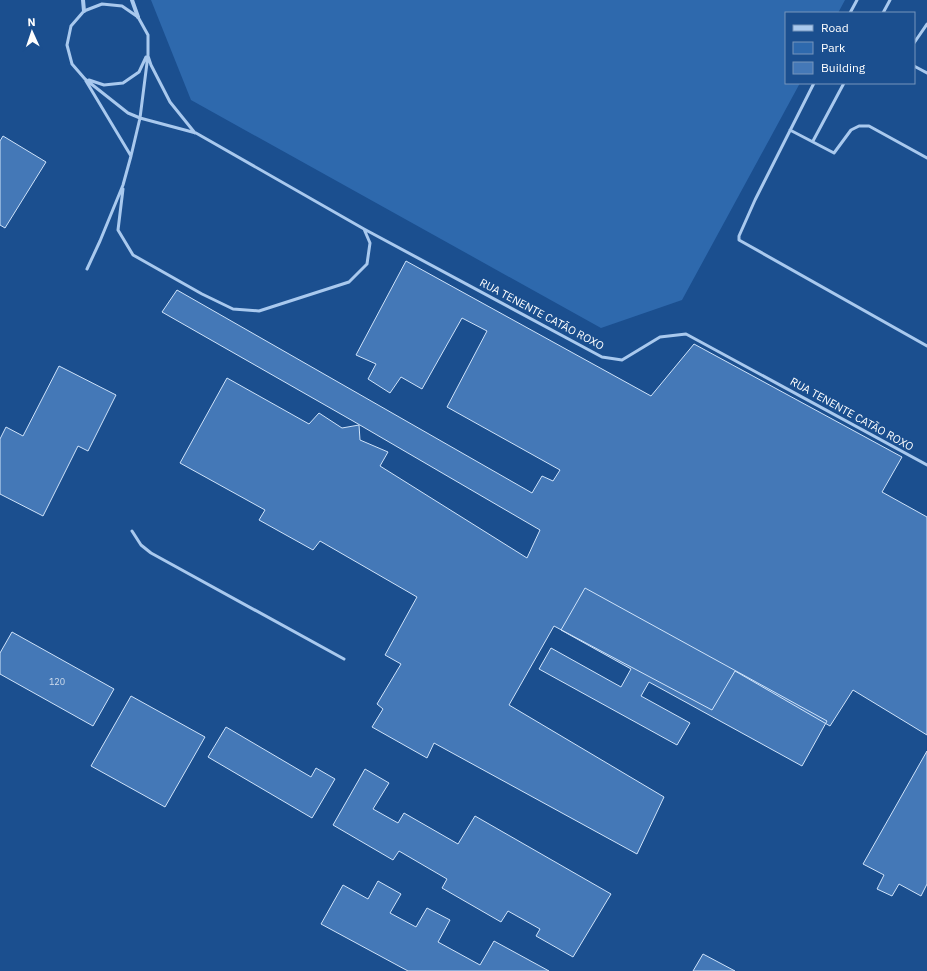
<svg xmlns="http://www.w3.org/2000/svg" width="927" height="971" viewBox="0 0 927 971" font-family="'IBM Plex Sans',sans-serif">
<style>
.green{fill:#2e69ad}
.building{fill:#4478b7;stroke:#cfe3fa}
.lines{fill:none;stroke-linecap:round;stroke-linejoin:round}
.service{stroke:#a9c9ee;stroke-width:3}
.minor{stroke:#a9c9ee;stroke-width:4}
.labels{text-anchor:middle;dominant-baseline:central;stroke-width:4;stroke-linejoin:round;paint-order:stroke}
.number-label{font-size:9px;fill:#d0dded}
.street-label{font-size:11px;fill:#fff;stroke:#1b4f8f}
</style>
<rect width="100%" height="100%" fill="#1b4f8f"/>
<path class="green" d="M151,0H845L838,13H786V83H800L682,300L601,328L191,100Z"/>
<path class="building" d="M3,136L46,162L5,228L0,225V141Z
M406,261L651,396L694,344L902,457L882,492L927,517V735L853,690L830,726L735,671L712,710L554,626L509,705L664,797L637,854L434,743L427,758L372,727L383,709L377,704L401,664L385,655L417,597L320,541L313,550L259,520L265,510L180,463L227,378L309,424L319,413L342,428L359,425L360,440L388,452L380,466L527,558L540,530L353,421L162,312L177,290L532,493L542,476L553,481L560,470L447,407L487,331L462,318L422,389L401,377L390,393L368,379L376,364L356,355Z
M59,366L116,395L88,451L78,446L43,516L0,494V439L6,427L23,436Z
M585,588L827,721L802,766L649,682L641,696L690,723L677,745L539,669L551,648L621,687L631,669L561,630Z
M12,632L114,689L93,726L0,674V653Z
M131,696L205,737L165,807L91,766Z
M226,727L311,777L316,768L335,779L312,818L208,757Z
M927,751V884L921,896L899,884L892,896L877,889L884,875L863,864Z
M365,769L389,783L373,809L398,823L404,813L458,844L475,816L611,894L573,957L536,936L540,929L508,911L501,922L442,888L447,879L399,851L393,860L333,825Z
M378,881L401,894L390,913L416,927L427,908L450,920L438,942L480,965L494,941L549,971H408L321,924L343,885L368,899Z
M703,954L735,971H693Z"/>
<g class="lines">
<path class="service" d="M850,13L857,0
M883,13L890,0
M914,43L927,24
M148,56L151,65L170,102L195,133
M914,66L927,73
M89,80L104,85L123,83L139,72L146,57
M86,81L131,156
M814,83L755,200L739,236V240L927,346
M790,130L834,153L851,130L859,126H869L927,158
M813,141L844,83
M123,189L118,230L133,255L202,294L233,309L259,311L349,282L367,264L370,243L364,229
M87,269L100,241L123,185L131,156L140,118L148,55V35L138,17L122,6L102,4L84,11L71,26L67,45L72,64L85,79L128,113L140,118L196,133L364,229L602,357L622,360L660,337L686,334L927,465
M132,531L141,545L151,553L344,659"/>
<path class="minor" d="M83,0L84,11
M132,0L138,17"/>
</g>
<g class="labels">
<g class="number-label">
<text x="57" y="681">120</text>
</g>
<g class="street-label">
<text transform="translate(542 314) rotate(28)">RUA TENENTE CATÃO ROXO</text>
<text transform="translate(852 414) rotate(29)">RUA TENENTE CATÃO ROXO</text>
</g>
</g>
<rect x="785" y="12" width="130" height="72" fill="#1b4f8f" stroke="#7695bc"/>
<rect x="793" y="25" width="20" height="6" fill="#a9c9ee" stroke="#7695bc"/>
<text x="821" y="32" font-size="12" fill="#ffffff">Road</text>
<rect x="793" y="42" width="20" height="12" fill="#2e69ad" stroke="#7695bc"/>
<text x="821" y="52" font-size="12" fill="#ffffff">Park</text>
<rect x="793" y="62" width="20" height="12" fill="#4478b7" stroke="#7695bc"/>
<text x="821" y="72" font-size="12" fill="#ffffff">Building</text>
<g transform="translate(32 32) rotate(357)" stroke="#1b4f8f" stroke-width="3" paint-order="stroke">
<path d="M0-3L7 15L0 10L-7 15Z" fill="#ffffff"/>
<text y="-6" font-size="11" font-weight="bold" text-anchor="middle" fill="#ffffff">N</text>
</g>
</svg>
